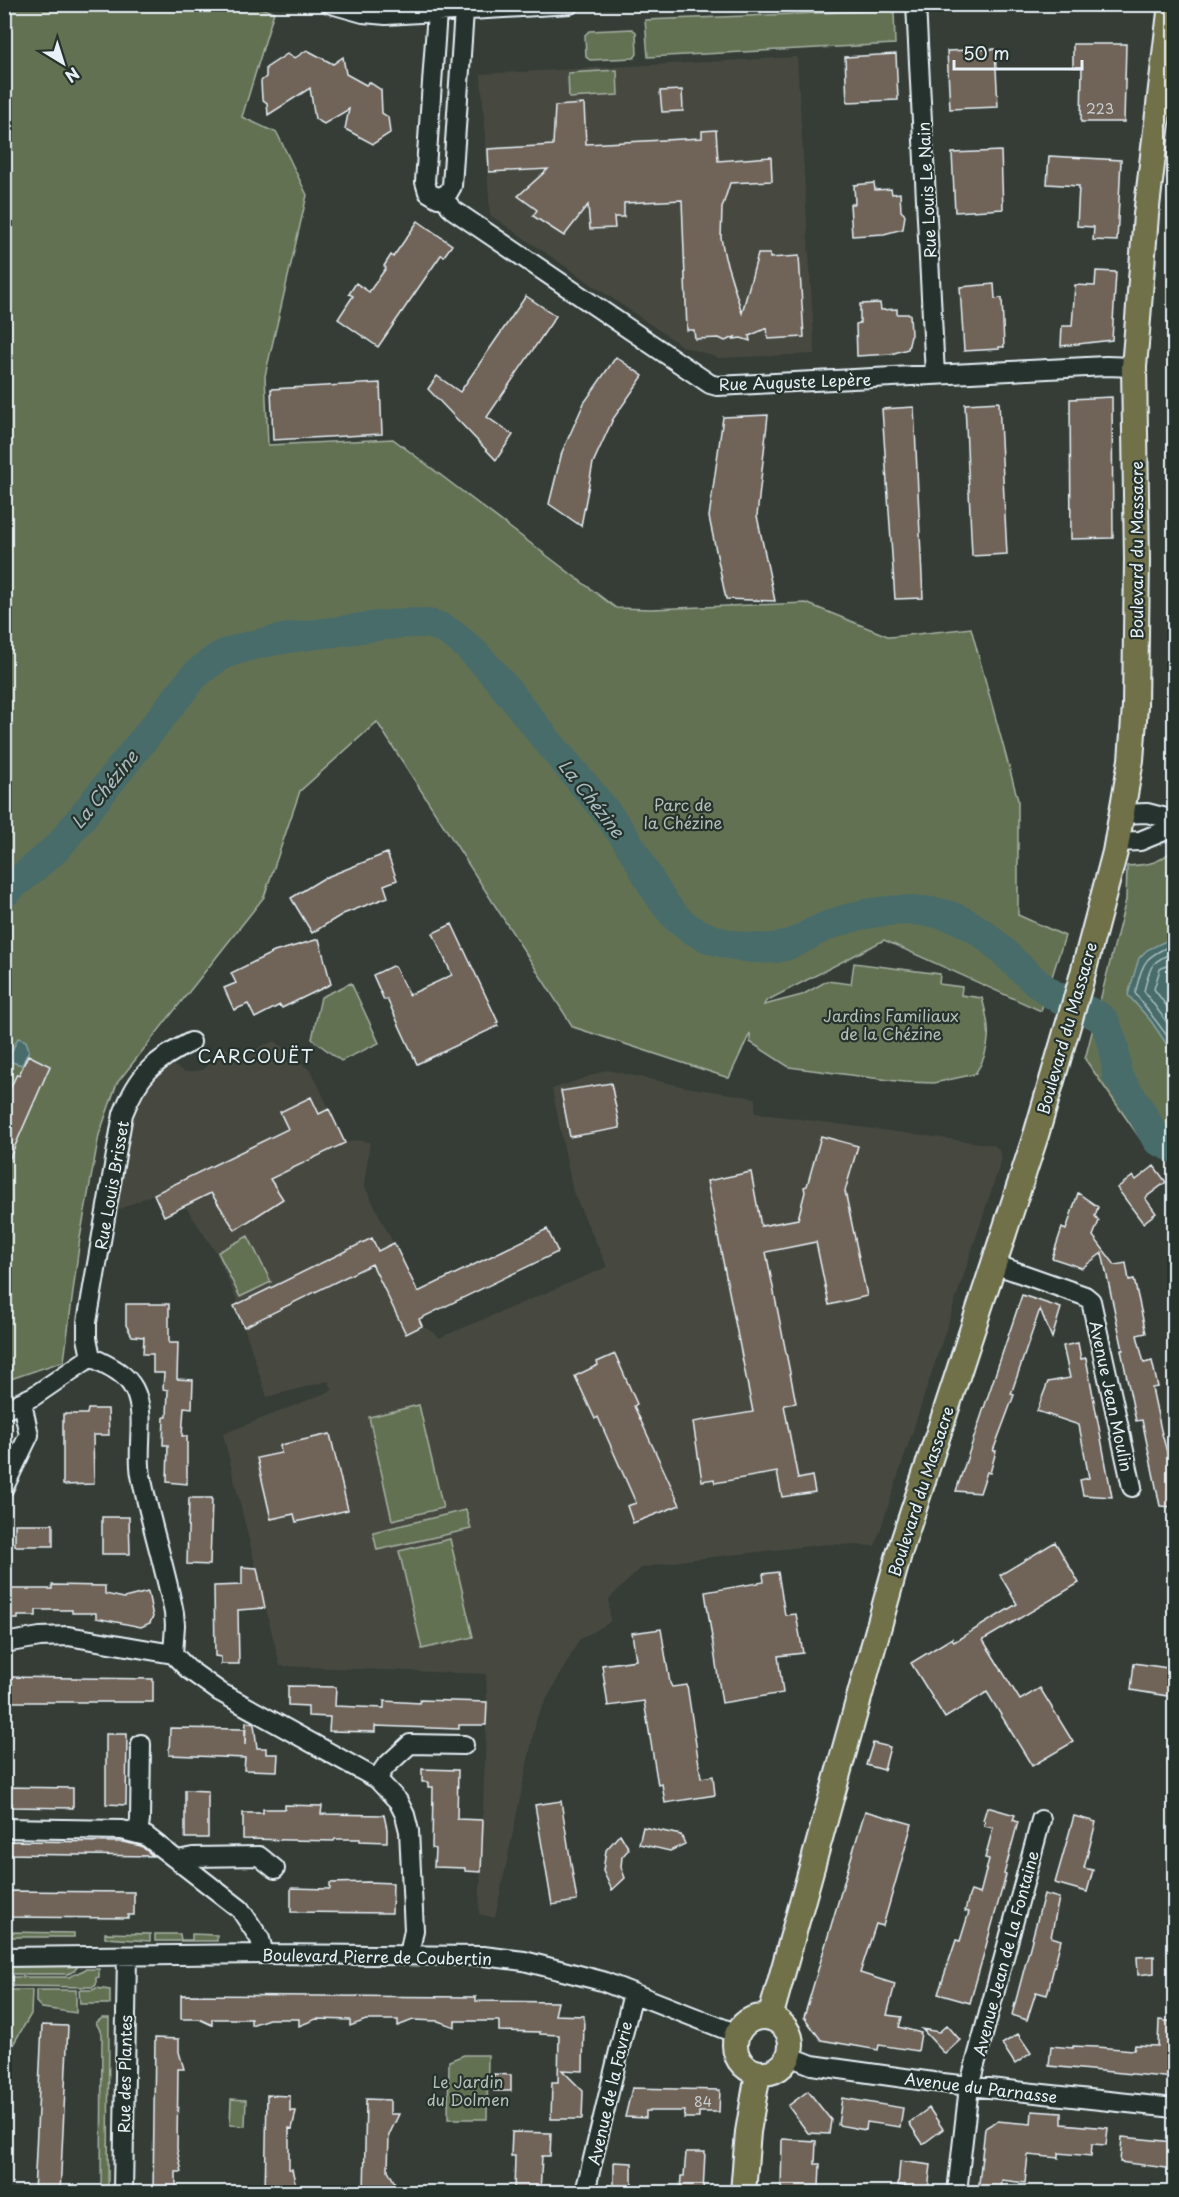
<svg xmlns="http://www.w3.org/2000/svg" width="1179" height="2197" viewBox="0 0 1179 2197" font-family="'Playpen Sans',sans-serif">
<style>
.built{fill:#464940}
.green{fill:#647152;stroke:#a6b1a5;stroke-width:1.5}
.water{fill:#476c6b;stroke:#87a1a3;stroke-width:1.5}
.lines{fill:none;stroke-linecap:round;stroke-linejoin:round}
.shore{stroke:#a8bcc0;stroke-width:1.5}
.river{stroke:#476c6b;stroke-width:30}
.building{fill:#6f6459;stroke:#e8f1f8;stroke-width:1.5}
.minor-casing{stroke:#e8f1f8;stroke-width:22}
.major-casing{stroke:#e8f1f8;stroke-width:28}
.minor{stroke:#26332d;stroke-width:18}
.major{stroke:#70704a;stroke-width:24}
.labels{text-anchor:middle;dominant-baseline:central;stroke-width:4.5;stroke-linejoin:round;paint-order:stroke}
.number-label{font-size:14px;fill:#caced0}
.street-label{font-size:16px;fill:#e8f1f8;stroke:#26332d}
.park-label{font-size:16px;fill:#b3beb6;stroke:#26332d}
.water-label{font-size:18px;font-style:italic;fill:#a8bcc0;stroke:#26332d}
.neighbourhood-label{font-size:18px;letter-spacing:1.5px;fill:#e8f1f8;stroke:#26332d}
</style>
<rect width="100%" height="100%" fill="#353d36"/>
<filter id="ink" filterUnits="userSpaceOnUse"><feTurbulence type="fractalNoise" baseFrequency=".0167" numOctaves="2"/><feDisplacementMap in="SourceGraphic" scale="12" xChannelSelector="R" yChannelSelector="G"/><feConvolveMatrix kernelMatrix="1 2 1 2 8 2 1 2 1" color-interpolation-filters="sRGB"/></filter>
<g filter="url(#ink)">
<path class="built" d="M797,57L815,354L719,358L682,346L490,215L481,74Z
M275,1041L312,1072L345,1143L356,1140L370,1142L364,1185L418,1292L408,1297L422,1326L435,1333L439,1338L607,1267L573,1192L552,1089L607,1070L686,1087L756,1098L755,1113L994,1145L998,1148L1002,1158L875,1546L828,1544L686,1560L641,1568L609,1599L610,1622L579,1640L537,1717L495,1918L479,1914L487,1702L486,1674L280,1666L223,1434L333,1390L328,1381L267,1397L244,1327L233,1306L238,1303L237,1300L215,1251L185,1206L154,1194L118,1210L132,1123L142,1096L153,1081L172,1065L185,1072L203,1070L217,1057L222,1045L246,1059L261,1046Z"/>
<path class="green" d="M5,5H250L274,12L242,117L277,133L307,195L265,376L268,445L393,439L616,608L651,609L806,603L890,637L971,628L1018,800V915L1065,936L1041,1011L884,940L766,1001L764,1005L802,995L827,981L851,984L854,963L940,974L939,984L962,987L961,995L982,998C990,1026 993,1048 975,1074L934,1083L904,1082L789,1067L750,1042V1033L729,1078L573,1027L377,722L300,791L264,897L117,1083L99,1135L80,1238L64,1361L5,1381Z
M894,10L895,44L648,57L645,20Z
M632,29L636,32L637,54L634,58L590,60L586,57L585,35L589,31Z
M617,70L618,95L569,98L568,73Z
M1174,846V1160L1146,1147L1085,1059L1126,900L1127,866C1147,865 1164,863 1174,846Z
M351,983L379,1043L341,1061L312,1039L321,997Z
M248,1236L271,1282L240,1297L218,1252Z
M419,1405L443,1508L392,1520L369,1417Z
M466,1510L471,1529L377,1550L373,1532Z
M450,1539L473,1637L422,1649L399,1551Z
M5,1932L74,1933V1937H5Z
M105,1933L150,1934V1941L105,1938Z
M155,1934H180L181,1940H192V1934L217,1935V1941H155Z
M5,1965H79L74,1971L68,1974H5Z
M86,1969H99V1977L96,1978V1985L93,1987L5,1986V1977H69Z
M96,1988L110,1990V2004H80L79,1990H93Z
M5,1990H32L31,2014L11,2048L8,2064L12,2087L8,2092L4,2089Z
M36,1990H76V2013L42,2008L36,2002Z
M102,2018H109L108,2192H101L102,2034L96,2023Z
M464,2055H488L487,2119H448L449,2061Z
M231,2099L246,2100L245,2126L230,2125Z"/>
<path class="water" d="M1174,937V1055L1151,1021L1128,995L1139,958L1147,950Z
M18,1038L26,1041L29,1050L22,1065L12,1062L9,1057Z"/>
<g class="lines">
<path class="shore" d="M1174,944C1143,958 1144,960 1135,993L1174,1045
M1174,952C1149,963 1151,965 1144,991L1174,1032
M1174,962L1160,969L1154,989L1174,1016"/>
<path class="river" d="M4,893L58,847L194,676C203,669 211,661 221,656C246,643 305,635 334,632C356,629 415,619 434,625C471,636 520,708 545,738C574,774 606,808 631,847C649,876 665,918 698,933C719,944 749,950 773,948C789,947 801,939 814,932C851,914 892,907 932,912C986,919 1008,964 1049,992C1064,1002 1082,1008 1098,1016L1105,1022L1114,1047L1117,1075L1139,1108L1157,1140L1174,1148"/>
</g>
<path class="building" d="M1073,44H1126L1124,122H1081L1082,67H1073Z
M995,49L998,107L950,109L947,51Z
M307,50L333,64L343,57L346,74L366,85L369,82L381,90L382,113L388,117L390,133L373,144L345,129L349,109L324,124L315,119L310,88L268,115L267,103L262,99L261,81L266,77V68L287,54L295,58Z
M896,54L898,100L847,102L845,57Z
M682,90L683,111L662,112L660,91Z
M584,104L586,144L702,138V131L716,130L718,161L771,157L772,181L730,183L722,208L721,238L725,258L742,313L758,254H770V258L799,256L804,337L768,339L767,328L749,336L750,341L741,338L734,339L735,337L725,341L719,338L695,339L694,330H687L682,200L624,203V217H614L615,228L590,229L588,205L564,236L533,216L537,210L518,196L548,169L489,172L488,149L553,145L555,106Z
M1001,151L1003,209L955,212L952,153Z
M1049,156L1121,160L1117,241L1093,240L1094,227L1077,226L1079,186L1047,184Z
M874,183L875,190L891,189L892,194L900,193L901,211L905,215L903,229L884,234L852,236L850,204H855L854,185Z
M418,221L452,245L444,256L441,255L378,347L338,319L353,296L349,294L356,283L369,292L386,268L384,266L391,255L393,257Z
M1096,271L1116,272L1112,340L1061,346L1062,326H1072L1075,285L1095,286Z
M994,284L995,299L1002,298L1004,347H999V349L964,351L960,287Z
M526,296L556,316L487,417L513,435L496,460L428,389L437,376L460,392Z
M880,303L881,310L897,309V314H910L911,336L908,349L891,354L857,356L856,324L860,323V304Z
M616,357L643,376L613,419L593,463L581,526L549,504L562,452L584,403Z
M380,383L382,434L273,440L271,389Z
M1112,397L1113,538L1071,539L1070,399Z
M999,402L1007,554L972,556L965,404Z
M914,407L923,598L895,599L882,409Z
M768,415L757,516L775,601L726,599L709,517L723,417Z
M387,853L397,880L384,885L388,897L343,914L312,933L291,898L324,878Z
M452,924L498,1022L496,1023L498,1026L417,1064L387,999L384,1000L373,975L392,966L395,967L409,995L452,975L433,933Z
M319,939L331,984L282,1008L280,1005L255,1018L248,1004L234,1010L224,988L236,983L231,973L274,952Z
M28,1055L50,1066L4,1171V1101L17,1074L19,1075Z
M611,1083L620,1128L570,1137L561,1091Z
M311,1097L319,1114L329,1109L345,1143L270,1179L283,1199L235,1230L211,1193L164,1216L154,1194L288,1129L280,1112Z
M821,1136L858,1146L845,1191L867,1296L829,1305L816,1242L766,1252L796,1403L784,1405L798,1479L812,1476L815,1492L782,1497L777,1472L715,1483L714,1479L702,1481L693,1422L753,1412L707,1181L751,1172L761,1226L798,1219L805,1192L804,1187L807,1186Z
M1154,1166L1166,1182L1145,1198L1156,1213L1143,1223L1117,1188L1133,1176L1136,1180Z
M1078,1193L1098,1207L1095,1216L1099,1221L1093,1236L1115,1265L1126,1263L1129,1280L1134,1279L1146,1333L1137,1335L1144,1363L1152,1361L1158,1387L1152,1388L1161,1430L1174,1478V1507L1160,1506L1142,1420L1136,1421L1121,1350H1123L1102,1253L1082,1268L1052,1258L1062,1228L1066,1230Z
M547,1229L558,1252L419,1319L422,1326L406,1334L372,1264L244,1327L234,1306L372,1238L378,1251L394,1243L418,1292Z
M1022,1295L1061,1308L1052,1338L1040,1309L1011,1394L1014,1395L993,1451H996L990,1473L987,1472L980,1493L956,1491Z
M126,1304H169V1343H178L177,1379L193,1380L192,1408L184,1407L182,1436H187V1484L167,1482L168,1445H163L164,1417H167L168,1390L163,1389L164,1373H153V1354H143L144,1337L132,1336L126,1325Z
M1078,1343L1081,1359L1086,1358L1112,1497L1083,1495L1080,1480L1089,1478L1079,1425L1037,1411L1048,1382L1070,1378L1063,1346Z
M615,1354L637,1404L634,1406L680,1505L633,1523L627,1506L636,1503L598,1417L595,1419L575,1376L598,1365L597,1362Z
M88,1409H108L109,1435H93L94,1484L63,1485V1414H87Z
M330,1434L348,1510L296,1522L294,1514L271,1519L257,1458L281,1453L280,1445Z
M189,1498H212L210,1565L187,1564Z
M102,1517H129L130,1554H102Z
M15,1524H53V1546H15Z
M1055,1542L1079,1583L983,1640L1020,1700L1040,1688L1073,1742L1032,1766L987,1692L945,1718L911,1663L952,1638L954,1642L1017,1604L1000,1575Z
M242,1567L257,1568L265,1608L238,1610L239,1664H221V1657L215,1656L214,1586L242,1585Z
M778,1572L785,1615L796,1614L803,1653L778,1656L783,1693L722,1703L705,1592L764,1582L763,1574Z
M52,1585L105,1586V1594L124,1598L148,1592L153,1617L150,1623L141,1627L96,1618V1613H72V1610H36V1616H18V1619H4V1589H52Z
M661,1629L670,1683L672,1687L687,1685L701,1778L713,1776L715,1795L665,1803L662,1784L658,1785L644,1701L608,1706L602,1665L636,1660L632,1633Z
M1134,1663L1174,1669V1697L1131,1690Z
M4,1677L153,1679V1702H4Z
M288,1686L336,1687L335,1706L384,1708V1701L420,1703V1700L487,1702L486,1725H459V1729L375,1726V1732L329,1731L330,1717L308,1716V1706L288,1705Z
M246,1722L254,1724L257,1748H266V1754H278L277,1771L244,1770L245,1758L169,1755L170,1728L245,1729V1745Z
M106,1734H127L126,1805L106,1804Z
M873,1743L890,1747L884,1770L866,1765Z
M422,1769L458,1770L457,1819L483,1820L481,1872L465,1871V1868L434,1867L435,1849L432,1848L433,1787H428V1782H422Z
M4,1787L73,1788V1808L12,1807V1803H4Z
M185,1790L208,1791V1838H185Z
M561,1801L577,1901L552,1905L535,1805Z
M285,1805L322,1806L321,1814L384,1815L387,1829V1842L360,1841V1839H335L334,1841L243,1839V1813H263V1809H285Z
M987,1807L1015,1815L1013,1820L1018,1822L1004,1874L1006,1875L970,2003L938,1994L956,1940L960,1941L969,1912L965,1911L969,1896L971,1891L980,1894L989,1859L985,1858L993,1828L984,1826L985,1821L983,1820Z
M865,1811L912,1824L883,1926L876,1924L860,1973L895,1984L887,2015L902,2017L899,2027L921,2033L918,2051L879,2045L878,2050L821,2040L804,2017Z
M1074,1816L1096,1822L1084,1868L1093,1870L1087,1892L1055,1883Z
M643,1827L681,1835L685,1844L670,1851L639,1844Z
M620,1834L629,1849L622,1857L621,1867L625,1878L612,1890L603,1871L606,1850Z
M4,1841L123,1842L141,1846L153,1856L4,1854Z
M368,1882L393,1883L392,1913L291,1912V1888L330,1889V1883Z
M4,1891L134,1892V1915H128V1918L4,1917Z
M1044,1894L1059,1898L1051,1937L1061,1940L1047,1995L1036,1992L1027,2020L1012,2015Z
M1154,1956V1973L1138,1975L1137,1957Z
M181,1995L476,1997V2001L558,2002L555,2015L584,2016L583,2071L562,2070L583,2091L582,2119H551L552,2082H558L559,2035L540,2034V2032L499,2031V2021H455V2027L438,2021L413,2020L398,2026V2020H366L350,2026V2020L316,2019L299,2026V2019H269L251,2025V2019H212V2025L199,2019H181Z
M1159,2020L1174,2022V2078L1049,2066L1051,2046L1073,2048V2046L1096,2047L1134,2050L1135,2045L1158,2046Z
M42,2025L68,2026L60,2193H34Z
M947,2025L960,2040L945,2054L922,2029L939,2032Z
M1018,2034L1031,2053L1015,2064L1002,2044Z
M155,2038L179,2039V2052L184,2069H178L177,2149L182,2172H176V2193H153Z
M494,2074L511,2075V2091H494Z
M632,2088L720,2090L719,2112H699V2118H684L685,2111H646V2118L625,2117Z
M808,2091L831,2120L829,2134L808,2133L788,2106Z
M267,2095L290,2096V2111H296L292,2129L289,2128V2169H292L297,2190L289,2189V2193H265Z
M842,2098L903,2108L900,2127L867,2122L866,2130L838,2125Z
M366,2099L390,2100V2114H399L389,2135L388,2170L398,2189L388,2190V2193H364Z
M929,2108L943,2129L923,2144L909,2123Z
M1032,2111L1062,2113V2124L1108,2128L1106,2145L1092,2144L1091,2156L1059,2153V2158L1028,2155L1025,2183L1002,2180L1001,2193H978L985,2128L997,2121L1031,2124Z
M512,2132L551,2133L550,2156H542L540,2193H514L515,2156H511Z
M1122,2137L1174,2142V2169L1120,2162Z
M782,2139L816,2141L815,2164H820L819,2188L814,2187L813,2193H781Z
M686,2152H705L703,2193H680L681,2176H684Z
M900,2161L931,2165L928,2190L898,2185Z
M614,2162L632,2163V2193H614Z"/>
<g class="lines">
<g class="minor-casing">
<path id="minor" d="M331,4L363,13L386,15L570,4
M916,4L935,375
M437,12L425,182L428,192L438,198L448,193L452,186L464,11
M443,196L452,209L710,384L717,386L1106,366L1134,367
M1121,814L1147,813L1174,820
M1116,842L1140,841L1174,827
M994,1264L1085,1296L1091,1301L1132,1487
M91,1357L87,1338V1322L123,1114C138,1075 154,1060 191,1042
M4,1410L34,1396L91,1357C107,1365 125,1372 134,1389C147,1415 136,1447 141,1475C150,1522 165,1567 174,1613L175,1625L173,1654L188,1669L220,1692L377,1779L398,1801L405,1815L409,1831L414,1930L409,1955
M4,1487L29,1435L22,1403
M4,1643L40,1637L68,1636L173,1654
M377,1779L385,1767L410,1744L464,1745
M4,1828L122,1830L146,1836L240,1909L260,1939L264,1954
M138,1832L140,1820L141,1744
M178,1860L193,1857L259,1856L275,1869
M4,1957L264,1954L483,1956L524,1961L602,1981L737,2034
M789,2056L812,2065L933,2082L1174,2108
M123,2192L127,1956
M585,2192L633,1993
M957,2192L969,2087L1041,1820"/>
</g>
<g class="major-casing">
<path id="major" d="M735 2045a28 28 0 1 1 56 0a28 28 0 1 1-56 0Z
M770,2018L899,1554L1036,1135L1079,988L1115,852L1131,760L1135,706L1137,560L1134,367L1137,332L1146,215L1171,4
M743,2192L748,2132L758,2073"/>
</g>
<use href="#minor" class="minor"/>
<use href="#major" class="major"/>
</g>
</g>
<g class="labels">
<g class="number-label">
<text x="1100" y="108">223</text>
<text x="703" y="2101">84</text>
</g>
<g class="street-label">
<text transform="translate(926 190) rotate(-93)">Rue Louis Le Nain</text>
<text transform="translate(795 381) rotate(-2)">Rue Auguste Lepère</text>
<text transform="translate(1136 550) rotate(-90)">Boulevard du Massacre</text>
<text transform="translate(1066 1028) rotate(-74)">Boulevard du Massacre</text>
<text transform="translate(111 1185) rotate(-80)">Rue Louis Brisset</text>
<text transform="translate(1112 1396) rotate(78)">Avenue Jean Moulin</text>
<text transform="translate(920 1491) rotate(-72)">Boulevard du Massacre</text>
<text transform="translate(1005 1953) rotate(-75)">Avenue Jean de La Fontaine</text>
<text transform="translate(377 1956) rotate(1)">Boulevard Pierre de Coubertin</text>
<text transform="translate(124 2074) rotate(-89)">Rue des Plantes</text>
<text transform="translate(981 2087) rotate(7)">Avenue du Parnasse</text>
<text transform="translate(609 2093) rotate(-77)">Avenue de la Favrie</text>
</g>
<g class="park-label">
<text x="683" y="804">Parc de<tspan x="683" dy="18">la Chézine</tspan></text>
<text x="891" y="1015">Jardins Familiaux<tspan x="891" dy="18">de la Chézine</tspan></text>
<text x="468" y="2081">Le Jardin<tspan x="468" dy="18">du Dolmen</tspan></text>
</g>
<g class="water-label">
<text transform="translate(104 789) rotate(-51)">La Chézine</text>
<text transform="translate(592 798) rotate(52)">La Chézine</text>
</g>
<g class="neighbourhood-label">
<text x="256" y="1055">CARCOUËT</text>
</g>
</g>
<rect width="1179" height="2197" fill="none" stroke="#26332d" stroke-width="24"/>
<rect x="12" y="12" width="1155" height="2173" fill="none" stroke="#e8f1f8" stroke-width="2" filter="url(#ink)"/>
<g transform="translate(63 63) rotate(142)" stroke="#26332d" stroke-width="4.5" paint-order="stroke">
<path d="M0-4.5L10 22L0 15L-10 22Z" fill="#e8f1f8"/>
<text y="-9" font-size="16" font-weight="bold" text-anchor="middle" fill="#e8f1f8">N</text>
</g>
<path d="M954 60v9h128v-9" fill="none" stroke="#e8f1f8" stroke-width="3"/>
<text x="963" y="60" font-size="18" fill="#e8f1f8" stroke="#26332d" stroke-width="4.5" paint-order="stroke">50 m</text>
</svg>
